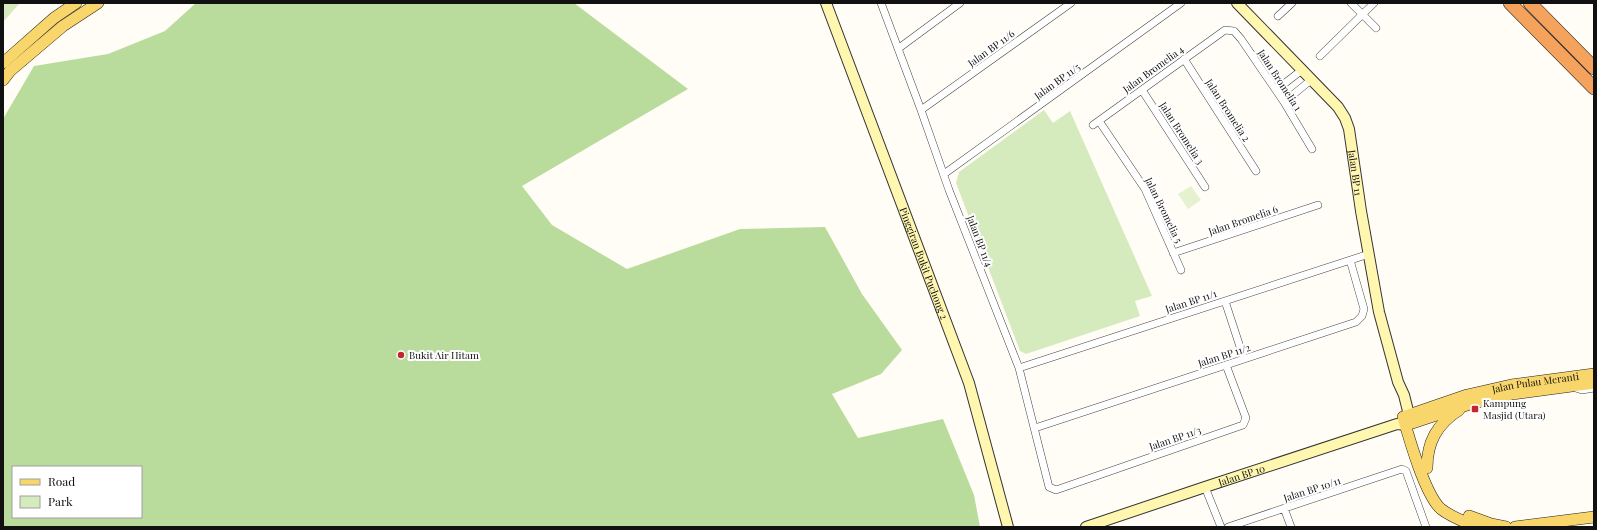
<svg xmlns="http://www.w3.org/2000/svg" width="1597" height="530" viewBox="0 0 1597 530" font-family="'Playfair Display',serif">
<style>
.green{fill:#d5ebbd}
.forest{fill:#b9dc9c;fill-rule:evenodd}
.pitch{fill:#e6f2cf}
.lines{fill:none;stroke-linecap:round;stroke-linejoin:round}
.street-casing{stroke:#444;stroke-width:8}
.secondary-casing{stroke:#333;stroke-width:12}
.primary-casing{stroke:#222;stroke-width:12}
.highway-casing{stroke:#222;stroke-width:14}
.street{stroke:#fff;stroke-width:7}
.secondary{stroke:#fff6b0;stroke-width:10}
.primary{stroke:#f9d66b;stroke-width:11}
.highway{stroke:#f5a25d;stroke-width:13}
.poi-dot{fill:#c4262e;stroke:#fff;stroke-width:1.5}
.labels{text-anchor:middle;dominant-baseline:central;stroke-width:4;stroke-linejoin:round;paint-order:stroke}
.street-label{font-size:10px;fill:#111;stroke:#fff}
.poi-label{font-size:10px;fill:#111;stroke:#fff;text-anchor:start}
</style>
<rect width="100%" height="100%" fill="#fffdf5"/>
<path class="green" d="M3,3H20L3,22Z
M1044,110L1053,123L1070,111L1152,296L1135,301L1140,316L1026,354L1020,351L956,183L959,172Z"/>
<path class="forest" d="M196,3H574L688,89L522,186L552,225L627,269L740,229L825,227L862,294L902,350L881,374L832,394L858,438L943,419L974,495L980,527H3V119L34,66L108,54L165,31ZM13,467H141V517H13Z"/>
<path class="pitch" d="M1191,186L1201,200L1188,209L1178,194Z"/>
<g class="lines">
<g class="street-casing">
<path id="street" d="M881,3L921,110L949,190L1019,368L1049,487L1056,490L1243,425L1246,418L1226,365
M1351,3L1376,28
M1278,16L1292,3
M899,48L960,3
M1320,56L1374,3
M1184,59L1256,171
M1142,90L1205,187
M1276,90L1302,70
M1284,102L1311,80
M921,110L1071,3
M1099,121L1145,189L1181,270
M1093,125L1225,30L1234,31L1241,39L1284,102L1312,149
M944,174L1181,3
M1173,253L1318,205
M1225,301L1244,359
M1019,368L1369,254
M1572,387L1582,390L1594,388
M1035,428L1356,322L1362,316L1364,309L1350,260
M1205,487L1221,527
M1284,508L1291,527
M1228,527L1402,469L1406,471L1426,527"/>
</g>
<g class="secondary-casing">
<g id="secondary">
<path id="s1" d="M826,3L969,383L1008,527"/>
<path id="s2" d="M1237,3L1338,107L1345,118L1349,129L1361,211L1379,312L1398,382L1404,395L1409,415"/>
<path id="s3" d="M1086,527L1205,487L1397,424L1406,425"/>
</g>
</g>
<g class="primary-casing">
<g id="primary">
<path d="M3,63L54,18L76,3"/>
<path d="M3,80L10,71L63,26L98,3"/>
<path d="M1406,425L1470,404L1512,394L1594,383"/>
<path d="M1427,468C1427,442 1437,424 1459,410"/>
<path d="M1469,516L1491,524L1506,527"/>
<path id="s4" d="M1477,527C1465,522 1451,517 1441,509C1425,495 1409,438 1403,417L1467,395L1511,385L1594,374"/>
<path d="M1515,527L1594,517"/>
</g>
</g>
<g class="highway-casing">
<path id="highway" d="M1510,3L1594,88
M1530,3L1594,68"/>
</g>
<use href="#street" class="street"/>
<use href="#secondary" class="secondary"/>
<use href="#primary" class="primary"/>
<use href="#highway" class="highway"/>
</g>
<g class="poi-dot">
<circle cx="401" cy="355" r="4"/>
<rect x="1471" y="405" width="8" height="8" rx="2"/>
</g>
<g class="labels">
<g class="street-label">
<text transform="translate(991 48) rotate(-36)">Jalan BP 11/6</text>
<text transform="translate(1153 69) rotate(-36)">Jalan Bromelia 4</text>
<text transform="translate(1280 80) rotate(57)">Jalan Bromelia 1</text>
<text transform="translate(1057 81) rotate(-36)">Jalan BP 11/5</text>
<text transform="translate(1228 110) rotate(57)">Jalan Bromelia 2</text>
<text transform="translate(1182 133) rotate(57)">Jalan Bromelia 3</text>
<text stroke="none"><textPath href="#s2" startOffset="214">Jalan BP 11</textPath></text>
<text transform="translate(1164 210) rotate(64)">Jalan Bromelia 5</text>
<text transform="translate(1243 220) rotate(-19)">Jalan Bromelia 6</text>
<text transform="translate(980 241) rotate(69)">Jalan BP 11/4</text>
<text stroke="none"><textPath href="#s1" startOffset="278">Pinggiran Bukit Puchong 2</textPath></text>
<text transform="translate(1191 301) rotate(-18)">Jalan BP 11/1</text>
<text transform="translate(1224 355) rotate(-18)">Jalan BP 11/2</text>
<text stroke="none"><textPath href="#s4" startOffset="278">Jalan Pulau Meranti</textPath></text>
<text transform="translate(1175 438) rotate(-19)">Jalan BP 11/3</text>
<text stroke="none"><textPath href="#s3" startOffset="164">Jalan BP 10</textPath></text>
<text transform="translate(1312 489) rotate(-18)">Jalan BP 10/11</text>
</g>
<g class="poi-label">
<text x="409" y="355">Bukit Air Hitam</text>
<text x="1483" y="403">Kampung<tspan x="1483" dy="12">Masjid (Utara)</tspan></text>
</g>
</g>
<rect width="1597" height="530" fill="none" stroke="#111111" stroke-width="8"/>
<rect x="12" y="466" width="130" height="52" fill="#ffffff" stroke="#a0a0a0"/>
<rect x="20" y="479" width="20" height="6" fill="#f9d66b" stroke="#a0a0a0"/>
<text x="48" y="486" font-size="12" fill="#111111">Road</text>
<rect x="20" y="496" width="20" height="12" fill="#d5ebbd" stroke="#a0a0a0"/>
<text x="48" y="506" font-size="12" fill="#111111">Park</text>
</svg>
